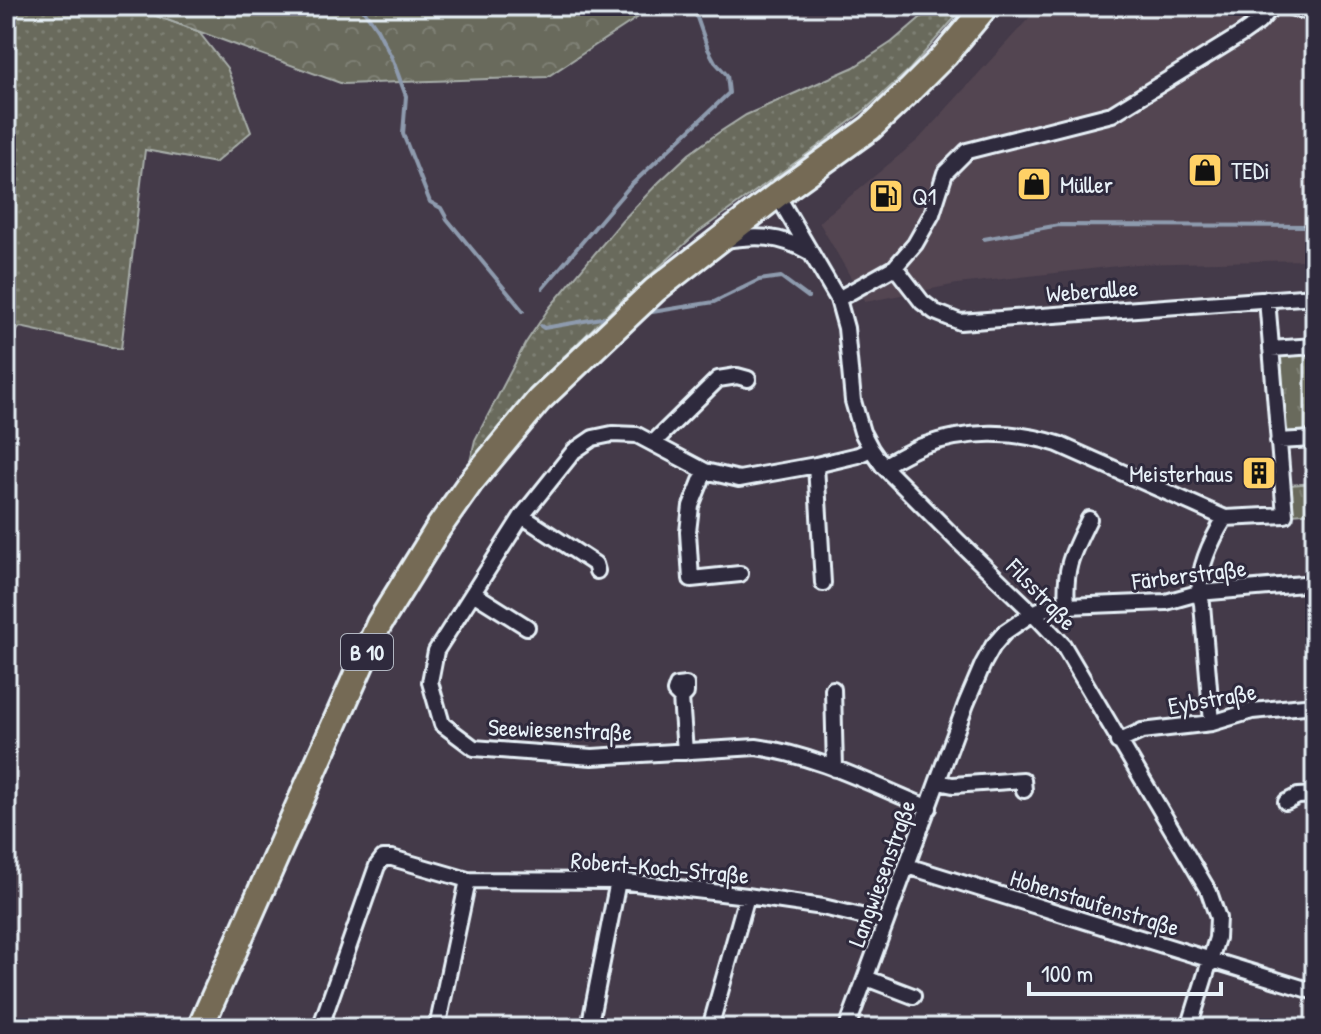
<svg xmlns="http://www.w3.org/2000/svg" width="1321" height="1034" viewBox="0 0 1321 1034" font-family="'Patrick Hand',sans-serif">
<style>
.built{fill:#534551}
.grass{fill:url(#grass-dots);stroke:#a8aeaa;stroke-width:2}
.forest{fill:url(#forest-crowns);stroke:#a8aeaa;stroke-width:2}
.park{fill:url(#park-tufts);stroke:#a8aeaa;stroke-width:2}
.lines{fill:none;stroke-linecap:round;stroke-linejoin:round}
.stream{stroke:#8e9bae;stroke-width:4}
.street-casing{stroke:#e8f1f8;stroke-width:20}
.primary-casing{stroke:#e8f1f8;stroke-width:30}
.street{stroke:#2f2a3d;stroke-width:14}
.primary{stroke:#746b55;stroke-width:24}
.labels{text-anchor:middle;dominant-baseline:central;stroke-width:6;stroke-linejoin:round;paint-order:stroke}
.shield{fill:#2f2a3d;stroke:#b0b5c0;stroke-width:2}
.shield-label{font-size:22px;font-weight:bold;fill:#e8f1f8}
.poi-label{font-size:24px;fill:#e8f1f8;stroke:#2f2a3d;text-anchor:start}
.street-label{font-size:24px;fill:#e8f1f8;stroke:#2f2a3d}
</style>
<defs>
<pattern id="grass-dots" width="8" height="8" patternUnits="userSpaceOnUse" patternTransform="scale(2)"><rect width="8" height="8" fill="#696a5c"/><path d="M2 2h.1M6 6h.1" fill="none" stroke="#7e8074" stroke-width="1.8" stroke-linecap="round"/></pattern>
<pattern id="forest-crowns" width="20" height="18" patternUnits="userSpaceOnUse" patternTransform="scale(2)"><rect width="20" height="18" fill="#696a5c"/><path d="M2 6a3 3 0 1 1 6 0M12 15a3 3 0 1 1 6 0" fill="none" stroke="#7e8074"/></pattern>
<pattern id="park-tufts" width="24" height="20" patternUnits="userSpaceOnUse" patternTransform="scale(2)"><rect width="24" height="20" fill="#696a5c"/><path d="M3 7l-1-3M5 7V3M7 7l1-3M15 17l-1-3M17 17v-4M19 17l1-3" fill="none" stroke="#7e8074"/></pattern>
</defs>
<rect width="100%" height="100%" fill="#443a49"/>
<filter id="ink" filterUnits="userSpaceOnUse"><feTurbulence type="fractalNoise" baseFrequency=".0125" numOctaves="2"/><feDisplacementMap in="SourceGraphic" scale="16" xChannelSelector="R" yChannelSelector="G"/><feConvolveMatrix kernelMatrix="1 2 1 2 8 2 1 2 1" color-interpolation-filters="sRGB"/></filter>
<g filter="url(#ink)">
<path class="built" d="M1040,6H1315V291L1310,292L1307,260L1135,264L957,284L865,302L819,222L918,140Z"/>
<path class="grass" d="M6,6H129L198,31L227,68L251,132L215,163L145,150L121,349L20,327L6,343Z
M934,6H965L910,69L865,110L817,147L697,233L615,307L548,372L518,404L470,462L475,440L525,344L549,308L622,221L659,182L689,154L718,133L746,115L854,67L892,42Z"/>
<path class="forest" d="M129,6H655L547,77L343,84Z"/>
<path class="park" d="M1315,352V430L1284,432L1279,355Z
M1315,483V512L1292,514L1289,485Z"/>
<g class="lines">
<path class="stream" d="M361,6L377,29L392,58L406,96L403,134L430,202L441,208L447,219L523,311
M984,239L1059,225L1315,226
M543,288L630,186L729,93L727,75L715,62L708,49L693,6
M646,313L714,302L759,280L781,277L808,297
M541,326L544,328L613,316"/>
<g class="street-casing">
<path id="street" d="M1289,6L1300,10L1315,12
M777,195L838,299L846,328L853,401L862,432L871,449L883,466L958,541L1033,613L1063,645L1209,892L1218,918L1217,938L1189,1028
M725,240C757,235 780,235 809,252
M895,267L922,302L935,312L960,322L1315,296
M838,299L895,267L915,244L932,214L945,173L967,151L1112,114L1242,34L1259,22L1273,6
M1271,349L1315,346
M1278,441L1315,439
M654,442L718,379L737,376L748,379
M871,449L858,455L816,465L739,479L705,471L637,435L612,434L593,438L574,451L522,516L436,651L430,682L442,724L474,748L592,757L756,747C816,755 873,785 929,808
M816,465L823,583
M883,466C896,459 909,451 922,446C966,430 1014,430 1058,444L1225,518L1285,515L1267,299
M705,471L691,506L688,532L691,579L740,574
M522,516L595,564L597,571
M473,593L527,627
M1067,606C1064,566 1072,554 1089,519
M833,689L835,769
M681,698L675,692L677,686L686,685V693L681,698L685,752
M1212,723L1202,604C1193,577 1211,541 1225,518
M1118,742L1142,731L1212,723L1252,711L1315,705
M938,782L953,785L1023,780L1024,790
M1286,802L1298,796L1315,795
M907,866L1315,992
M866,978L913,996
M320,1028L377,866L383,858H392L468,880L618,881L747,896L823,907L886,922
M437,1028L468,880
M589,1028L618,881
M710,1028L747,896
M847,1028L966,704L983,664L993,646L1005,632L1033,613L1042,609L1067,606L1166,602L1198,593L1315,583"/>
</g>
<g class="primary-casing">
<path id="primary" d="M200,1028L379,624L439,527L470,483L539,400L655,290L777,195L870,128L909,91L945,55L986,6"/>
</g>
<use href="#street" class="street"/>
<use href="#primary" class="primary"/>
</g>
</g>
<defs>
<g id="shop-square" transform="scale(1.8)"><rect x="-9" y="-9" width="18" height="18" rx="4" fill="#ffd166" stroke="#2f2a3d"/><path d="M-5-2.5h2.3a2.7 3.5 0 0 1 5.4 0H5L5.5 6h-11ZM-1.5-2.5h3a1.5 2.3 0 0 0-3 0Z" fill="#111"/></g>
<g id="fuel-square" transform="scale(1.8)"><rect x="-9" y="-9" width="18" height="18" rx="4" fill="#ffd166" stroke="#2f2a3d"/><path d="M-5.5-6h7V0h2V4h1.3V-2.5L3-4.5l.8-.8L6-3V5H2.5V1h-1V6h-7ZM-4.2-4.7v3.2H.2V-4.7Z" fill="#111"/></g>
<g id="building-square" transform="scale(1.8)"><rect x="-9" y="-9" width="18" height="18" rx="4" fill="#ffd166" stroke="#2f2a3d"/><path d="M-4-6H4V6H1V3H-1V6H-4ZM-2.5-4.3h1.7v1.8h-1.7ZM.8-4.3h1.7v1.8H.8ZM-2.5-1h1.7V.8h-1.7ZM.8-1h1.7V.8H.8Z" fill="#111"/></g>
</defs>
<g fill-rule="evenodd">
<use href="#shop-square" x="1205" y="170"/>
<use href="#shop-square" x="1034" y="184"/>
<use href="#fuel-square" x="886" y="196"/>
<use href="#building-square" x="1259" y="473"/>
</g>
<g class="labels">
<rect class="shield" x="341" y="634" width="52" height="36" rx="6"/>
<g class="shield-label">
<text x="367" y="652">B 10</text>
</g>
<g class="poi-label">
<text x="1231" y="170">TEDi</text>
<text x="1060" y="184">Müller</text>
<text x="912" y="196">Q1</text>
<text x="1233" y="473" text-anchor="end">Meisterhaus</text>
</g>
<g class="street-label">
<text transform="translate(1092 290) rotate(-4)">Weberallee</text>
<text transform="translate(1189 574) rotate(-7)">Färberstraße</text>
<text transform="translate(1042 594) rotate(46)">Filsstraße</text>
<text transform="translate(1212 698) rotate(-10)">Eybstraße</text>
<text transform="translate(560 729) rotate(2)">Seewiesenstraße</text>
<text transform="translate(660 867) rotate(5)">Robert-Koch-Straße</text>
<text transform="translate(881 873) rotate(-70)">Langwiesenstraße</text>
<text transform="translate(1095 902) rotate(17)">Hohenstaufenstraße</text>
</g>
</g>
<rect width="1321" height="1034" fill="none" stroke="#2f2a3d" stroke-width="32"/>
<rect x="16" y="16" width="1289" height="1002" fill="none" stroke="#e8f1f8" stroke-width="3" filter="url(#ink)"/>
<path d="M1029 982v12h192v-12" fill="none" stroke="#e8f1f8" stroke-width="4"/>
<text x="1041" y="982" font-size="24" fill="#e8f1f8" stroke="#2f2a3d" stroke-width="6" paint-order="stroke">100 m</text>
</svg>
